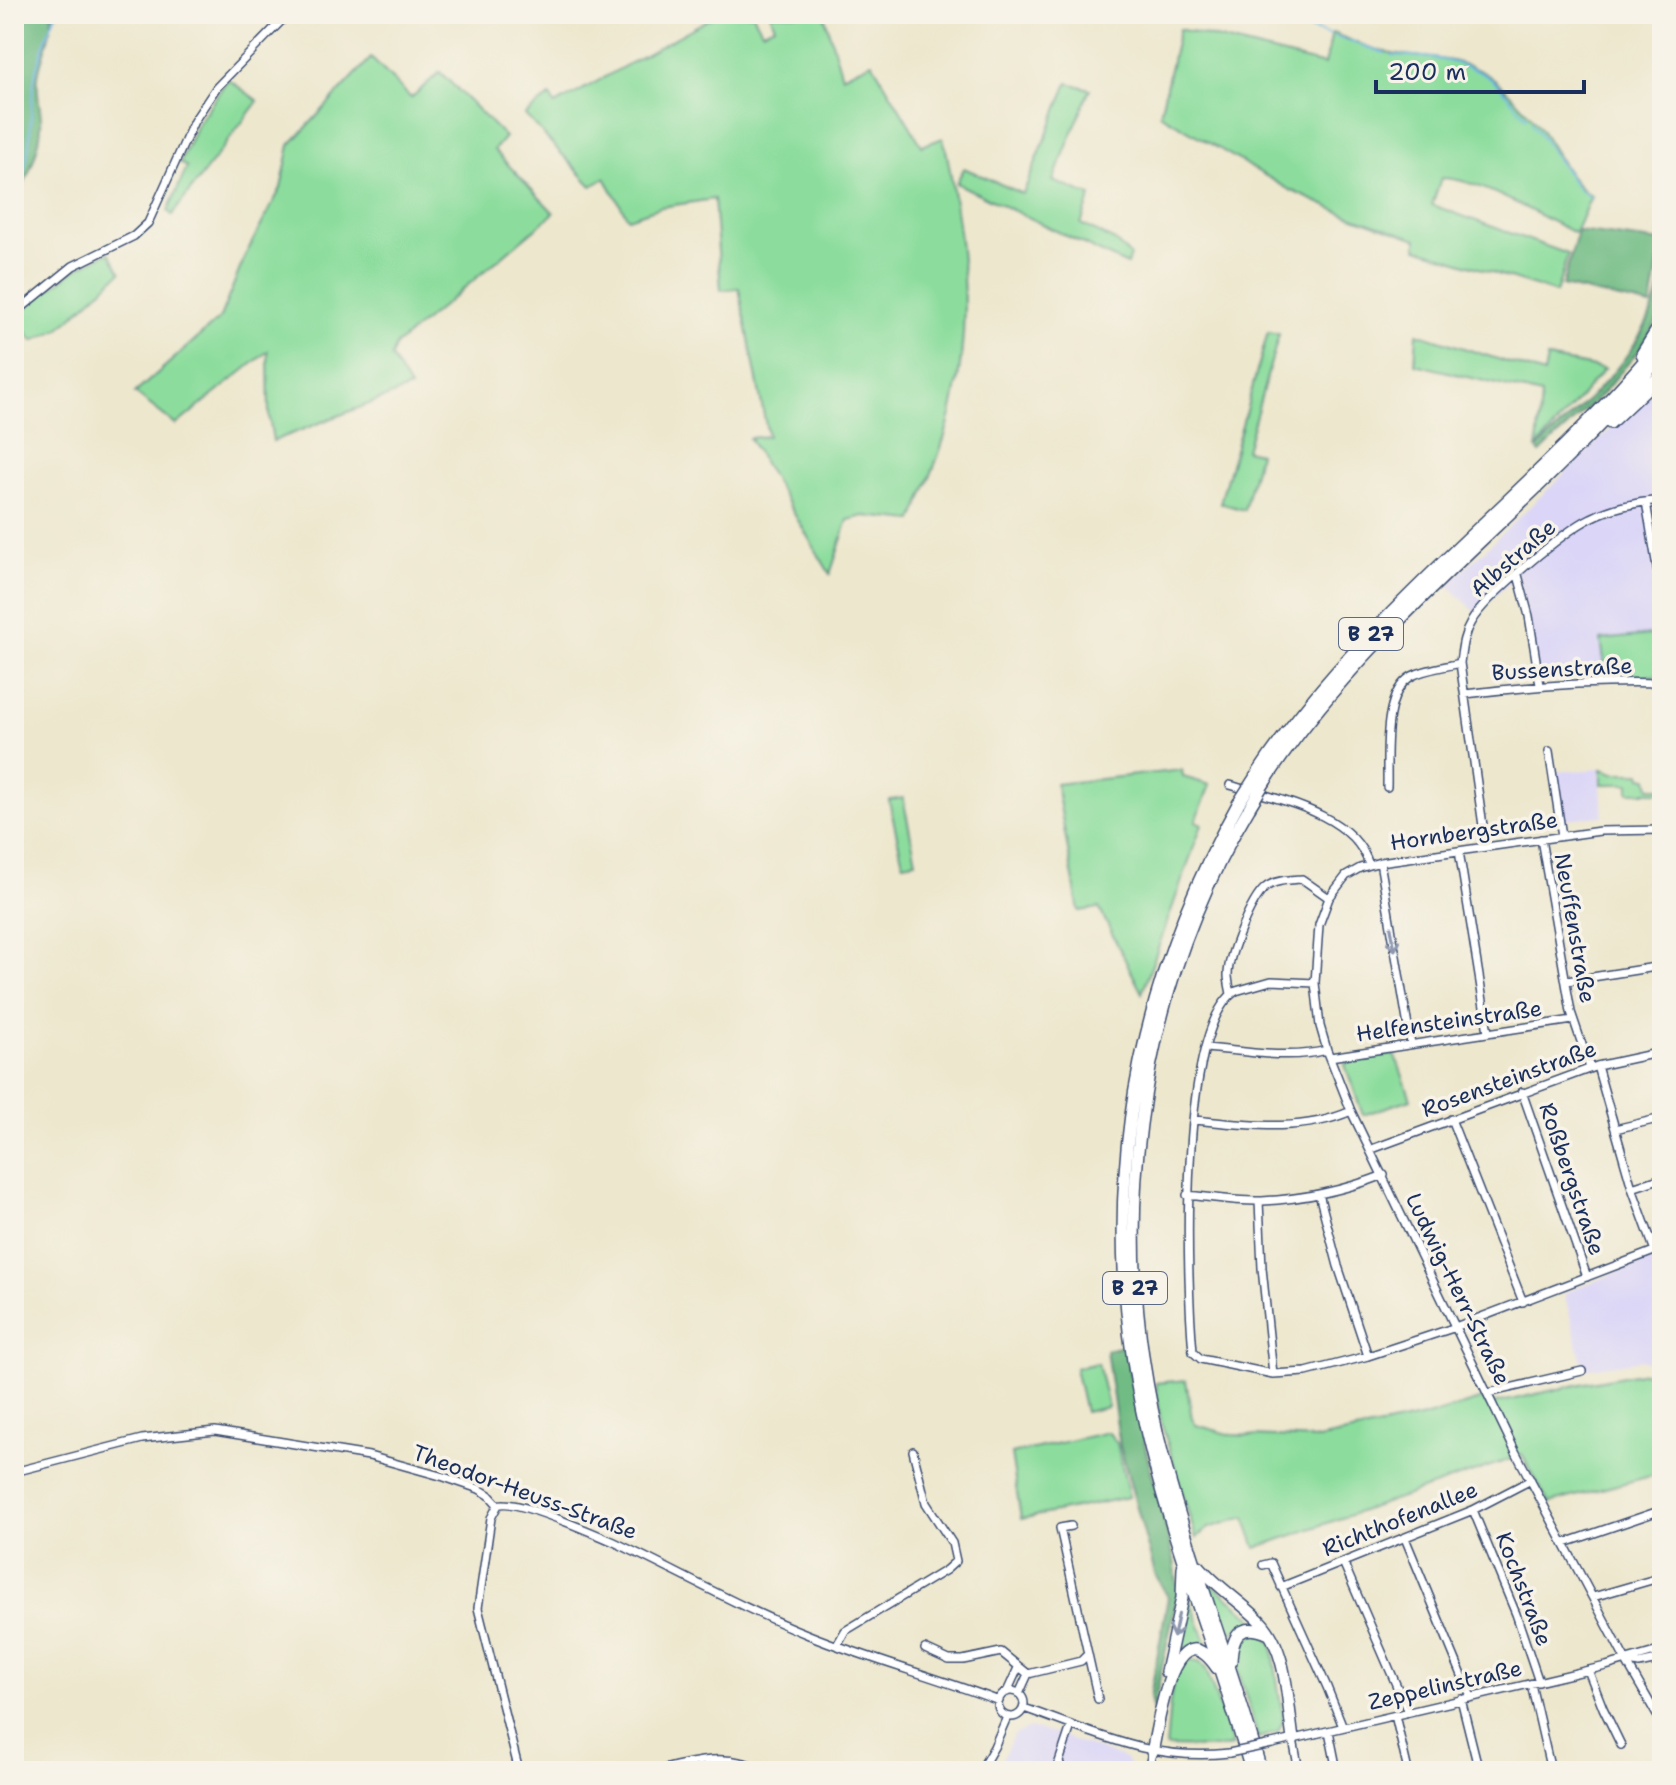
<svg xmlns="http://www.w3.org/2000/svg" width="1676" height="1785" viewBox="0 0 1676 1785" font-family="'Shantell Sans',sans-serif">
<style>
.built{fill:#dbd6f7}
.green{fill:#8cdd9d;stroke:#54867e;stroke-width:2}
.forest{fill:#71bc84;stroke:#467671;stroke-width:2}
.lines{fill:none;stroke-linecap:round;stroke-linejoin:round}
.stream{stroke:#71b7e8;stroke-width:2}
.minor-casing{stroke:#3a4b6f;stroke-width:10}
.highway-casing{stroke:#3a4b6f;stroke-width:14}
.minor{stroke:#fff;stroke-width:7}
.highway{stroke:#fff;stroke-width:11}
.minor-bridge-casing{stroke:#3a4b6f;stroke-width:10;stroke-linecap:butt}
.highway-bridge-casing{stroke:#3a4b6f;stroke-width:14;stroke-linecap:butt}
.minor-bridge{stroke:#fff;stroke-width:7}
.highway-bridge{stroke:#fff;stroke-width:11}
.oneway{stroke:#8d97ae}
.labels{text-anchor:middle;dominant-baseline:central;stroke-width:7;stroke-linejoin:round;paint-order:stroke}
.shield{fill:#f7f3e8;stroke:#5d6a87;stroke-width:2}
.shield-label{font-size:20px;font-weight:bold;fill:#1b2f5e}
.street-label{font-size:22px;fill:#1b2f5e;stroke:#f7f3e8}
</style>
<rect width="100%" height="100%" fill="#f7f3e8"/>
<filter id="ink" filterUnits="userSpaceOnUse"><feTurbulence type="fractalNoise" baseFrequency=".0125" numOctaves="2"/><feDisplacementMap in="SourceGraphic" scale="16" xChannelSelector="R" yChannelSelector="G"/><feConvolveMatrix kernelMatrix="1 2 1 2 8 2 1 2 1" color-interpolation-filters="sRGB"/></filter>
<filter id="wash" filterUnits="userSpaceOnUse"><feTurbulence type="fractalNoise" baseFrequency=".006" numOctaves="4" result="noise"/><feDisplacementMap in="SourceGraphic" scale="32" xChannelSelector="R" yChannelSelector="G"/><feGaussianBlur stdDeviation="1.8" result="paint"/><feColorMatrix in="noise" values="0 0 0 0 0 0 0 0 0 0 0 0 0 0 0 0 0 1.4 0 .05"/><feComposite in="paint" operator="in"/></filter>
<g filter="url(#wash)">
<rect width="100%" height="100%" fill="#ede7cd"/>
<path class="built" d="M1662,380V633L1602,640L1606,674L1539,678L1518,575L1476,613L1448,585Z
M1600,769L1603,816L1562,819L1555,772Z
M1662,1255V1362L1649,1363L1642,1360L1584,1369L1564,1293Z
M1029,1728L1053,1733L1126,1759L1133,1771H996L1015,1733Z"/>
<path class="green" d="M718,14H753L762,31L775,26L770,14H824L842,76L872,62L922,146L943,138C950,162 952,186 956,210C966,276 968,340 953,405C945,445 927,483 913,521L864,516L848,520L830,574L749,438L768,436L739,288L721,290L714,199L661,207L628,218L605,178L592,186L525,115L550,96L555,105Z
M1179,29L1325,65L1332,33C1351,40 1371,50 1391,53C1426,59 1468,56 1497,82C1512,95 1527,111 1539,127C1553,146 1571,186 1591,196L1575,233C1539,217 1479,178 1441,178L1432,205L1568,254L1556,293L1417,248V239L1340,212L1290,190L1160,114Z
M371,58L411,98L440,72L505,137L494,150L554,213L396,345L391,357L410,388L273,441L269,416L268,351L176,425L135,393L220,318L246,254L281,188L290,145Z
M228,79L258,101L172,215L168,211L187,167L180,163L198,123Z
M1068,83L1090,89L1053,181L1091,196L1081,224L1115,241L1130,255L1127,265L956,183L964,168L1023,194Z
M109,252L121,272L59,329L33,341L15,316L76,269Z
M1268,332L1279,334L1246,450L1259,453L1244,510L1220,503Z
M1417,333L1544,374L1547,358L1604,369L1537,448L1541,395L1415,364Z
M1659,634L1661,671L1654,676L1606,674L1601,640Z
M1602,769L1614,773H1641L1642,777L1648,778L1650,788H1662V792H1629V784H1602Z
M1182,770L1183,777L1210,785L1196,821L1202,824L1142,993L1099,908L1079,911L1056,784Z
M903,798L916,861L903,863L889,800Z
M1395,1054L1411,1099L1363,1115L1345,1065L1349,1061Z
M1098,1363L1108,1407L1085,1412L1075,1368Z
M1662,1369V1473L1549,1503L1522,1455L1256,1548L1245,1517L1209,1528L1196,1538L1160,1418L1156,1383L1186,1380L1192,1419L1196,1425L1232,1435L1318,1439L1424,1417L1483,1399L1486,1404L1497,1403L1585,1383Z
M1108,1432L1117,1443L1129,1497L1021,1519L1011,1454Z
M1204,1577L1261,1625C1246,1623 1238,1625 1229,1637L1219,1622Z
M1187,1591L1209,1650C1193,1644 1187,1645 1173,1654Z
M1256,1632L1263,1635L1272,1643L1283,1721L1278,1732L1258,1738L1237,1666L1235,1651L1242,1637Z
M1186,1660L1199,1662L1206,1669L1233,1746L1218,1748L1166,1747C1169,1726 1168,1671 1186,1660Z"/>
<path class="forest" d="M14,14H57L52,16C52,37 41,55 38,76C36,91 40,103 41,118C43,140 28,182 14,199Z
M1578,231L1662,242L1651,306L1562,286Z
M1662,276V313L1640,349L1602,394L1540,453L1537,449C1587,400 1651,349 1662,276Z
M1124,1346L1147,1454L1174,1559L1178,1592L1153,1710L1150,1697L1168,1597L1155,1574L1120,1446L1106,1350Z"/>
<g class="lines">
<path class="stream" d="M1261,14L1330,35
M1336,37L1385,53
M1391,55C1426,56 1471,60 1498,85C1508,95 1517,107 1527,118
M1531,122L1579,190L1592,198
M14,192C35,160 28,117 34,80C38,58 47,35 56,14"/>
</g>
</g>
<g filter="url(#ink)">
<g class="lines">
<g class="minor-casing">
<path id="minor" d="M14,314L73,266L134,236L148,223L194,121L216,88L288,14
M1646,502L1662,597
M1518,575L1529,616L1540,685
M1465,694C1531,686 1595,681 1662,683
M1549,751L1562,836
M1230,785C1276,799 1354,813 1369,865
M1387,787C1388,757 1381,693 1412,676C1425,669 1445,667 1460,663
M1662,830L1600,831L1380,862L1360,868L1346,876L1329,898L1319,925L1315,983L1320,1026L1327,1050L1351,1111L1516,1453L1626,1661L1662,1724
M1541,839L1571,1012L1590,1068
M1486,847L1460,663C1462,648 1463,635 1471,622C1485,597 1564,531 1591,518C1612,507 1639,502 1662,500
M1459,851L1488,1032
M1380,862L1411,1044
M1567,981L1662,966
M1315,983L1271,981L1236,991C1177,1028 1187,1286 1193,1352L1201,1359L1273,1374L1306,1372L1368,1356L1450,1329L1662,1248
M1231,994C1230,988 1228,981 1228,975C1228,956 1251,900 1265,888C1274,880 1290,880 1302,879L1329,898
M1206,1048C1244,1051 1289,1060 1327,1050
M1330,1057L1573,1020
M1597,1066L1632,1188L1655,1251
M1522,1092L1587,1277
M1451,1119L1523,1302
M1194,1120C1246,1125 1302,1133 1351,1111
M1615,1129L1662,1118
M1372,1149L1597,1066L1662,1052
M1632,1188L1662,1178
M1319,1194L1338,1266L1368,1356
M1187,1195C1211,1197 1237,1202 1262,1201C1304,1199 1345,1190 1384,1175
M1259,1201L1262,1268L1273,1374
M1488,1393L1582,1371
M14,1472L142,1439L215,1431L369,1456L444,1477L479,1489L489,1495L498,1505
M498,1505C512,1497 593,1533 612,1541C678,1572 741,1608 809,1635C871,1660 936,1677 999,1701
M498,1505L491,1518L478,1608L519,1771
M1473,1510L1516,1614L1539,1682
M1071,1526L1060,1528L1098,1699
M1405,1538L1471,1697
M1565,1543L1662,1510
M1343,1562L1408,1712
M1263,1565L1271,1563L1327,1687L1343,1727
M1281,1587L1473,1510L1531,1480
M1593,1597L1662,1577
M837,1645L845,1631L946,1570L956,1561L952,1543L926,1503L913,1451
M925,1649L949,1660H963L1001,1652L1028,1674L1081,1661L1088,1654
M1626,1661L1639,1664L1662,1659
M1588,1670L1603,1708L1621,1745
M1531,1684L1551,1771
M998 1704a13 13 0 1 1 26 0a13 13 0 1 1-26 0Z
M1007,1692L1018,1668
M1019,1694L1028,1674
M1461,1699L1479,1771
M1024,1708C1096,1733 1151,1762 1229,1753
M1395,1715L1408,1771
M1329,1731L1337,1771
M1293,1739L1299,1771
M1272,1744L1606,1666L1662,1650
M656,1771C691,1762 729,1751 763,1771
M980,1771L994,1747L1007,1717
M1062,1771L1059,1762L1071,1726
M1148,1771L1152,1752"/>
</g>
<g class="highway-casing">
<path id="highway" d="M1642,354L1662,322
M1610,423L1662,374
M1256,776C1366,608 1535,494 1662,340
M1266,780C1374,616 1539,505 1662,355
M1238,804C1122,1011 1094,1229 1153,1459C1180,1565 1222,1666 1251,1771
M1249,808C1132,1005 1106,1239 1164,1460C1191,1565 1233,1666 1261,1771
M1199,1566C1217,1587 1240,1601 1259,1620C1288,1649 1287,1701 1293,1739
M1231,1662C1232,1634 1241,1622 1269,1634
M1166,1672L1182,1598L1183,1567
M1152,1752C1158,1728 1173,1604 1217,1668"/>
</g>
<use href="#minor" class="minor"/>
<use href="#highway" class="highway"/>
<g class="minor-bridge-casing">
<path id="minor-bridge" d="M1229,1753L1272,1744"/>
</g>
<g class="highway-bridge-casing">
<path id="highway-bridge" d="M1238,804L1256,776
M1249,808L1266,780"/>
</g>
<use href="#minor-bridge" class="minor-bridge"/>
<use href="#highway-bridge" class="highway-bridge"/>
</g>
<defs><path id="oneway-shaft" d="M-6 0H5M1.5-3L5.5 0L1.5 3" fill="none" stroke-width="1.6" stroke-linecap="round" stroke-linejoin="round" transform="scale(2)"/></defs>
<g class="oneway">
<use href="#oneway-shaft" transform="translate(1393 939) rotate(80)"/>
<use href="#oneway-shaft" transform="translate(1176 1626) rotate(102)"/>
</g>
</g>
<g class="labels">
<g class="shield">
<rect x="1339" y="618" width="64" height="32" rx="6"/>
<rect x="1103" y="1272" width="64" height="32" rx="6"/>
</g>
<g class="shield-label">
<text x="1371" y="634">B 27</text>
<text x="1135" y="1288">B 27</text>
</g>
<g class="street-label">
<text transform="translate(1513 558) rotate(-41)">Albstraße</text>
<text transform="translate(1562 669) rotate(-3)">Bussenstraße</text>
<text transform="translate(1474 831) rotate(-8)">Hornbergstraße</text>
<text transform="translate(1575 928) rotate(80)">Neuffenstraße</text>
<text transform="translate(1449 1021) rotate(-8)">Helfensteinstraße</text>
<text transform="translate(1509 1079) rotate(-20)">Rosensteinstraße</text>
<text transform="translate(1572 1179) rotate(71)">Roßbergstraße</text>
<text transform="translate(1458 1289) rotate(64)">Ludwig-Herr-Straße</text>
<text transform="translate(525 1492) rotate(20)">Theodor-Heuss-Straße</text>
<text transform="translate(1400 1519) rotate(-22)">Richthofenallee</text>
<text transform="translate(1524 1589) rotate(69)">Kochstraße</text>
<text transform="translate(1445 1685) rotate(-13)">Zeppelinstraße</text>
</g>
</g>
<rect width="1676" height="1785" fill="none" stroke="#f7f3e8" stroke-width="48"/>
<path d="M1376 80v12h208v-12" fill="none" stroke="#1b2f5e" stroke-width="4"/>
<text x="1388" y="80" font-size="24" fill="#1b2f5e" stroke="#f7f3e8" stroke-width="6" paint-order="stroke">200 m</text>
</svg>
